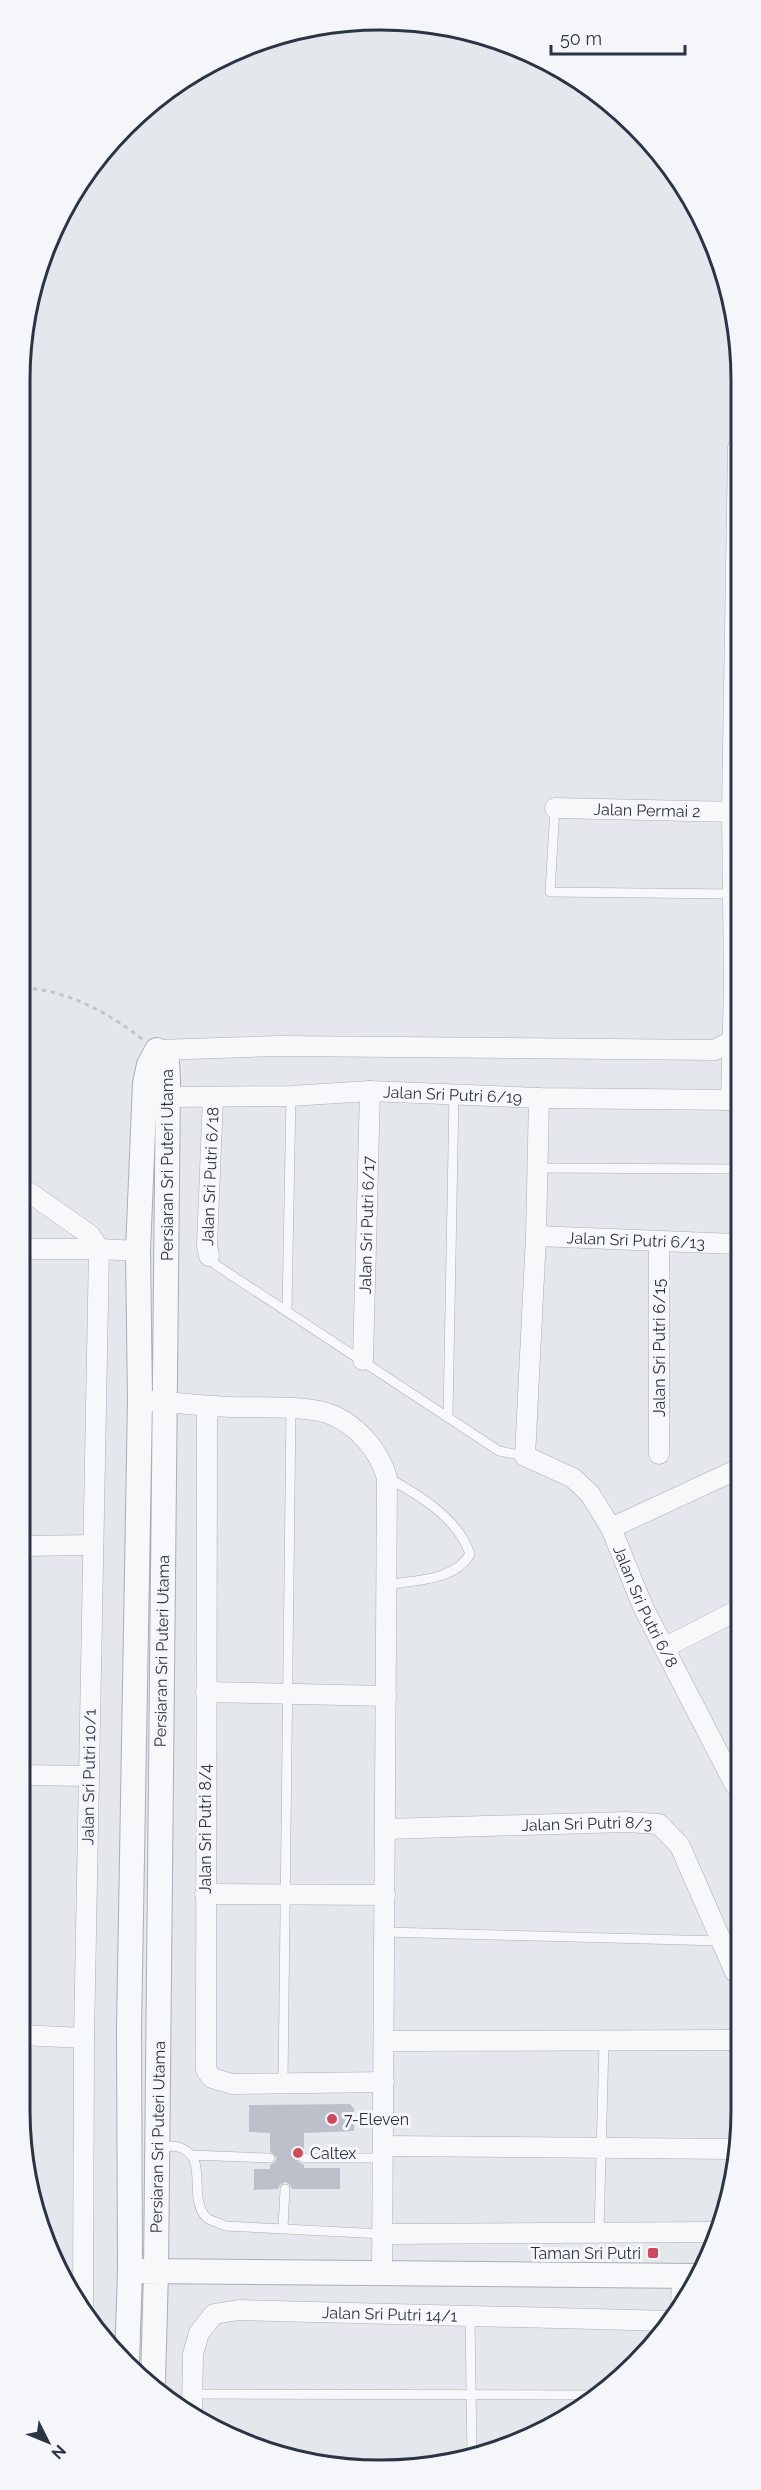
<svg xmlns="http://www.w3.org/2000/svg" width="761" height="2490" viewBox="0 0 761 2490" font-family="Raleway,sans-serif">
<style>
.building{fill:#bbc0ca}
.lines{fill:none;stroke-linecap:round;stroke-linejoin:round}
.service-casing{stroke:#a9aeb7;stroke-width:10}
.minor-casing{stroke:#a9aeb7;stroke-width:21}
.tertiary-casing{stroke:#a9aeb7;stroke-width:26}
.path{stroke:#c2c5cb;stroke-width:3;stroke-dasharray:4.5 4.5;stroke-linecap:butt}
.service{stroke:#f7f8fa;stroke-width:9}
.minor{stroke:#f7f8fa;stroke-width:20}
.tertiary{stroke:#f7f8fa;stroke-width:24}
.poi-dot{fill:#d1495b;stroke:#f4f6f9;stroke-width:2}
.labels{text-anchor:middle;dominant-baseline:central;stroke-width:6;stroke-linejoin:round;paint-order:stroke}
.street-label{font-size:16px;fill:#2b3445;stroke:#f4f6f9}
.poi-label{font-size:16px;fill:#2b3445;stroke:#f4f6f9;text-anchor:start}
.rim{fill:none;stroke:#2b3445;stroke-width:3}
</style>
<rect width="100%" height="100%" fill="#e4e7ec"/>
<path class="building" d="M350,2104L354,2109V2131L304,2133V2151L297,2157L299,2162L304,2165V2168H340V2189H292L289,2184L285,2182L280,2185L278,2189L254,2190V2169H270V2165L275,2162L277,2158L270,2151V2133L249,2132V2105Z"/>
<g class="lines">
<g class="service-casing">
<path id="service" d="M555,808L550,892L733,894
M537,1168L737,1169
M209,1256L216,1265L499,1451L525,1456
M287,1309L291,1096
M448,1416L454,1094
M386,1585C414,1580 455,1581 470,1554C458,1518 419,1495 388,1478
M384,1932L720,1941
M283,2084L291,1409
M158,2147C164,2147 172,2145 178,2147C211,2156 186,2198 207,2218C211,2221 220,2223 225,2226L383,2234
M191,2155L270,2158
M304,2158H383
M283,2228L285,2189
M599,2232L604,2042
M470,2317L472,2458
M193,2394L601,2395"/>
</g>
<g class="minor-casing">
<g id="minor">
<path id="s1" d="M555,808L737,812"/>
<path d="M157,1050L279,1046L715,1050L731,1041"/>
<path id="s2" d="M168,1097L291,1096L370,1091L539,1098L737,1100"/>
<path id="s3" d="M539,1098L536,1236L525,1456L573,1478L590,1494L611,1528L643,1607L735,1785"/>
<path d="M731,1101L734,987L732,812L738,447"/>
<path d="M23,1188L90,1235L99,1249L84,2038L83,2305"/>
<path id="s4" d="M536,1236L736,1244"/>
<path d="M23,1249H99L138,1251"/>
<path id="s5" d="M209,1256L207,1245L213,1097"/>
<path id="s6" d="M363,1360L370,1091"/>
<path d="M140,1400C170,1402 201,1406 231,1407C259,1408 301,1405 327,1413C355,1422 380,1451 387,1478L382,2273"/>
<path d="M207,1406L206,2070L212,2078L232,2084L384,2082"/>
<path d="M659,1454V1241"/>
<path d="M611,1528L736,1470"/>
<path d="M22,1546L93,1545"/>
<path d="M664,1648L736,1611"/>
<path d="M206,1692L386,1696"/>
<path d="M21,1775L89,1776"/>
<path id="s7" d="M385,1829L626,1822L659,1824L680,1846L735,1972"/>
<path d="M205,1894L385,1895"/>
<path d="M20,2035L84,2038"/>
<path d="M384,2041L735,2040"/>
<path d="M383,2146L735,2149"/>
<path d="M383,2234L713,2232"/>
<path d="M681,2308L682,2276"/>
<path id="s8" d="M192,2412L193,2354L199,2333L214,2314L239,2310L670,2321"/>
</g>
</g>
<g class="tertiary-casing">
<path id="tertiary" d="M142,2271L695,2276
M127,2361L130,2271L129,2029L140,1400L138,1251L145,1083L149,1065L157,1050L167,1060L168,1081L156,2271L153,2381"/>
</g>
<path class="path" d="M24,988C67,990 109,1013 142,1039"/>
<use href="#service" class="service"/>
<use href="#minor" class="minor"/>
<use href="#tertiary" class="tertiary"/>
</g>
<g class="poi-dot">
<circle cx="332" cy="2119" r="6"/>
<circle cx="298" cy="2153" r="6"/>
<rect x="647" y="2247" width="12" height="12" rx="3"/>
</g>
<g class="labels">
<g class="street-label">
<text stroke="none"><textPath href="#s1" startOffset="92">Jalan Permai 2</textPath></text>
<text stroke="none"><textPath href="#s2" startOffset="285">Jalan Sri Putri 6/19</textPath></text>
<text transform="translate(167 1165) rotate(-90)">Persiaran Sri Puteri Utama</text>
<text stroke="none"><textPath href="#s5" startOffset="80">Jalan Sri Putri 6/18</textPath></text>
<text stroke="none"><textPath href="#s6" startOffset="135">Jalan Sri Putri 6/17</textPath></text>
<text stroke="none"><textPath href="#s4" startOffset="100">Jalan Sri Putri 6/13</textPath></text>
<text transform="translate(659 1348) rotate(-90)">Jalan Sri Putri 6/15</text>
<text stroke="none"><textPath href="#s3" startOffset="560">Jalan Sri Putri 6/8</textPath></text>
<text transform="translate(162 1651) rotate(-89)">Persiaran Sri Puteri Utama</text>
<text transform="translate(89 1777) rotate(-89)">Jalan Sri Putri 10/1</text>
<text stroke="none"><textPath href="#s7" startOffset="202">Jalan Sri Putri 8/3</textPath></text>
<text transform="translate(205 1829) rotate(-90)">Jalan Sri Putri 8/4</text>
<text transform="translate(158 2137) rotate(-89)">Persiaran Sri Puteri Utama</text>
<text stroke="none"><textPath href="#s8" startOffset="280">Jalan Sri Putri 14/1</textPath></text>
</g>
<g class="poi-label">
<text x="344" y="2119">7-Eleven</text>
<text x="310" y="2153">Caltex</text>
<text x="641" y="2253" text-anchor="end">Taman Sri Putri</text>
</g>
</g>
<path d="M0 0H761V2490H0ZM380 30H381A350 350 0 0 1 731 380V2110A350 350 0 0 1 381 2460H380A350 350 0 0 1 30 2110V380A350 350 0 0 1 380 30Z" fill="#f4f6f9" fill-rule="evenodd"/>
<path class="rim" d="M380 30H381A350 350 0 0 1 731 380V2110A350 350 0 0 1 381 2460H380A350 350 0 0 1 30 2110V380A350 350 0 0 1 380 30Z"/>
<g transform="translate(48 2442) rotate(133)" stroke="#f4f6f9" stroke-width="4.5" paint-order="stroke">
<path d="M0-4.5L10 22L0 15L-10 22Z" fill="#2b3445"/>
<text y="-9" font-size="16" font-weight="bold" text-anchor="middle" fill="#2b3445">N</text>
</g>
<path d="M551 45v9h134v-9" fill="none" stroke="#2b3445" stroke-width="3"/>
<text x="560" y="45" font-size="18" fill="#2b3445" stroke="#f4f6f9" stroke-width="4.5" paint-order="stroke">50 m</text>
</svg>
